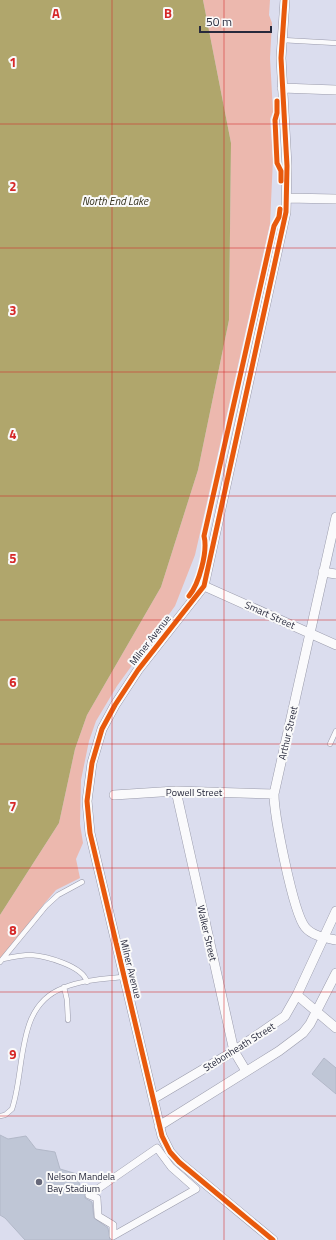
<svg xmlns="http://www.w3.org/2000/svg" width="336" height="1240" viewBox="0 0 336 1240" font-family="'Titillium Web',sans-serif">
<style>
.green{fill:#ecb8ae}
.water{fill:#b0a66c}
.building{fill:#bfc6d6;stroke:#b2b8c8}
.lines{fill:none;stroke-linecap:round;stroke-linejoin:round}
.service-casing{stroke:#9a9bab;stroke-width:5.5}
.pedestrian-casing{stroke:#9a9bab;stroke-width:8}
.minor-casing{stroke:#9a9bab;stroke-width:10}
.service{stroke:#fafafc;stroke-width:4.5}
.pedestrian{stroke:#fafafc;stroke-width:7}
.minor{stroke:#fafafc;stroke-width:9}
.cycleway-casing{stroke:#fafafa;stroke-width:8}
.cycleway{stroke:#e8590c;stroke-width:5}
.grid{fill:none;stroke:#d62828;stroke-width:1;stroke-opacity:0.55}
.poi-dot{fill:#66687a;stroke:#fafafa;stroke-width:1.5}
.labels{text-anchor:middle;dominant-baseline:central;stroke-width:4;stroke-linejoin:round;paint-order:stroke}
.street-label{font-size:10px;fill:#27293c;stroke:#fafafa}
.poi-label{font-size:10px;fill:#27293c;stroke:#fafafa;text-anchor:start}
.water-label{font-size:11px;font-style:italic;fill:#34301c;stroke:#fafafa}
.grid-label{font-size:13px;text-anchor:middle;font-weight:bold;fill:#d62828;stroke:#fafafa;stroke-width:4;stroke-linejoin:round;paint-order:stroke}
</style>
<rect width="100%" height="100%" fill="#dbddee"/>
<path class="green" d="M203,0H270L269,15L272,23L270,58L273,112L270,119L273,159L270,224L195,555L175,606L117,686L96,721L89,741L81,780L80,824L83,843L76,859L80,878L56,890L44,904L0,960V915L59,823L75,749L87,715L161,587L198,470L229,320L231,143Z"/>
<path class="water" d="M0,0H203L231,143L229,320L198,470L161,587L87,715L75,749L59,823L0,915Z"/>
<path class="building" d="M324,1058L336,1068V1094L312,1074Z
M0,1135L8,1139L26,1136L36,1149L55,1152L60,1169L77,1174L81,1191L85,1193V1198L92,1202L94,1218L108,1228L110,1240H25L5,1218L0,1215Z"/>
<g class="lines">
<g class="service-casing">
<path id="service" d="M282,40L336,43
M330,744L336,731
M3,959C12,957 22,955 31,955C46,956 83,966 87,982
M0,962L46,906L58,895L82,882
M64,987L67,1000L68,1020
M0,1116L5,1115L12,1109C26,1068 15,1006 63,988C82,980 103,979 123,977"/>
</g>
<g class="pedestrian-casing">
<path id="pedestrian" d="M157,1148L171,1167L196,1189L113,1236V1225L98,1216L97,1198L89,1195Z"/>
</g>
<g class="minor-casing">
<path id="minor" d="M282,88L336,90
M287,198L336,199
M336,517L274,794C274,815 293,912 305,927C312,936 326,938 336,940
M323,572L336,574
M204,586L336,645
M176,791L234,1051L246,1071
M114,795L176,791L274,794
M297,995L336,1028
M153,1099L234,1051L285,1016L297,995L336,911
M159,1126L279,1051L303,1033L310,1024L336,973
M273,1240L179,1162L170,1152L162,1136L90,833L87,801L92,763L102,729L115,705L138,670L204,586L286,212L287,166L281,58L285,0"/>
</g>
<use href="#service" class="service"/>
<use href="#pedestrian" class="pedestrian"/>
<use href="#minor" class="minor"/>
<g class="cycleway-casing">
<path id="cycleway" d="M277,101V113L275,120L277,163L281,171V181
M189,596C199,584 208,551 204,536L274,226L279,217L280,209
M273,1240L179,1162L170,1152L162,1136L90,833L87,801L92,763L102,729L115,705L138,670L204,586L286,212L287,166L281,58L285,0"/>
</g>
<use href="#cycleway" class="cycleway"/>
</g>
<path class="grid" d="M112,0V1240M224,0V1240M0,124H336M0,248H336M0,372H336M0,496H336M0,620H336M0,744H336M0,868H336M0,992H336M0,1116H336"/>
<circle class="poi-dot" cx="39" cy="1182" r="4"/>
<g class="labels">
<g class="street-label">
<text transform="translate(270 615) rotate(24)">Smart Street</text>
<text transform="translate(150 640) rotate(-52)">Milner Avenue</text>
<text transform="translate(288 733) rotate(-77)">Arthur Street</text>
<text x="194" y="792">Powell Street</text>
<text transform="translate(207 933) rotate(77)">Walker Street</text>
<text transform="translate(131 969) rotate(76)">Milner Avenue</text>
<text transform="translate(239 1047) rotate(-32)">Stebonheath Street</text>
</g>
<g class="poi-label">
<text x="47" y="1176">Nelson Mandela<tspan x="47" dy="12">Bay Stadium</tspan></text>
</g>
<g class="water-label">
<text x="115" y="201">North End Lake</text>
</g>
</g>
<g class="grid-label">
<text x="56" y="18">A</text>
<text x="168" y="18">B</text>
<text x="13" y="67">1</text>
<text x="13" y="191">2</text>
<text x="13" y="315">3</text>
<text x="13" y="439">4</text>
<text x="13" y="563">5</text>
<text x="13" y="687">6</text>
<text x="13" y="811">7</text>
<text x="13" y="935">8</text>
<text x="13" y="1059">9</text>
</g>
<path d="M200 26v6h71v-6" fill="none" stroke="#27293c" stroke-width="2"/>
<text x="206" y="26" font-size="12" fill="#27293c" stroke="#fafafa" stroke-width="3" paint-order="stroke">50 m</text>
</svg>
